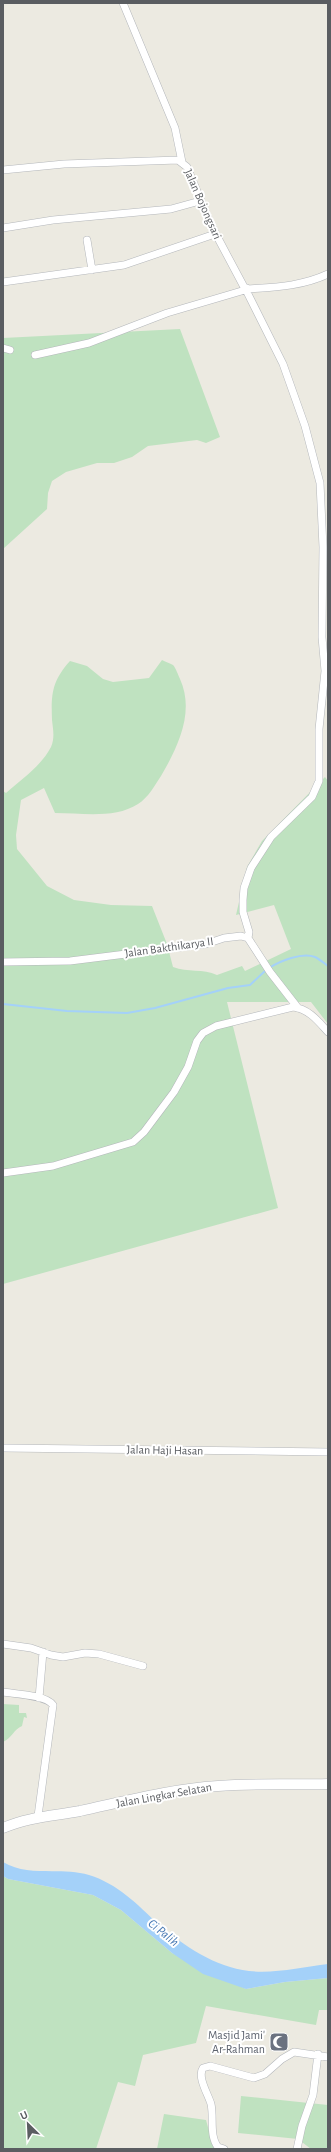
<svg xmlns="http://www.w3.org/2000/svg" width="331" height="2152" viewBox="0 0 331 2152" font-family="'Alegreya Sans',sans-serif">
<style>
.green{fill:#bfe2c0}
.water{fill:#a4d1f9}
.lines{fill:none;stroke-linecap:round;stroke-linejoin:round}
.stream{stroke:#a4d1f9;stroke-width:2}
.street-casing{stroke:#b4b7bb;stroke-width:8}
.secondary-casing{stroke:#b5b8bd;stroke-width:11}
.street{stroke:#fff;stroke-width:7}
.secondary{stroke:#fff;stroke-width:10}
.labels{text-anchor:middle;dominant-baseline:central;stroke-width:4;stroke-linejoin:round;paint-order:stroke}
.street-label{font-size:12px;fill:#5a5d61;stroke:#fff}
.worship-label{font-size:12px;fill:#5b616d;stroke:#fff;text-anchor:end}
.water-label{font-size:13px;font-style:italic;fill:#4677b2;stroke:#fff}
</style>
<rect width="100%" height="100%" fill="#eceae1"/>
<path class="green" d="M180,329L220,437L206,443L197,440L148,446L132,457L114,463H97L66,472L52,481L48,493L47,509L3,549V338Z
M162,660C165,662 170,663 173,665C176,668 178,675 180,679C195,712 178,747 161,776C155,785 148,798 138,804C115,819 82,813 55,813L44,788L21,800L16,835L17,849L47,886L74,900L111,905L152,906L167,944L173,967C188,973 203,968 217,975L242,966L245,971L291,949L274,905L236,915L247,867L262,841L325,777L328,781V1024L311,1002H227L278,1208L3,1284V791L6,793C22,779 41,766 51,747C55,738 53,729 52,720C51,694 52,681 70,661L87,666L103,679L113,682L149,678Z
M3,1704L19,1705V1713H26L27,1718L24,1717L22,1726C14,1729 12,1738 3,1742Z
M3,1876L8,1879L93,1895L121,1910L172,1953L246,1989L285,1982L328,1978V2010H319L316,2025L206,2006L196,2043L143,2055L135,2086L118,2082L96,2149H3Z
M241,2096L328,2105V2149H311L298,2139L238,2133Z
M164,2114L206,2120L214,2149H157Z"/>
<path class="water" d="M3,1862C30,1878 61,1866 89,1875C118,1884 137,1904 158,1924C184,1946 215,1967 249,1971C274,1974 303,1967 328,1964V1978L285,1982L246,1989L203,1974L172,1953L121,1910L93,1895L8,1879L3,1876Z"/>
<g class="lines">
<path class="stream" d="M269,968C280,961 302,952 315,957C319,959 324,963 328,966
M3,1004L67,1011L127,1013L155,1008L228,988L250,985L266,970"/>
<g class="street-casing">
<path id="street" d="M123,3L175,128L182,162
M3,170L64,164L178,160L187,167L211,225L244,287L249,289C277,287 302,286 328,274
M3,228L53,220L171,209L200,201
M87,240L92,270
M3,282L124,265L215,234
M245,288L283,364L305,426L320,483L323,547L322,637L325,671L319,729V781L312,797L271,837L251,868L244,888L243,900V912L249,932L248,938
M3,348L10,350
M35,355L89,343L167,313L245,290
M3,962L70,961L206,944L224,938L241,936L248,938L270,972L298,1008
M3,1173L53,1166L133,1142L144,1132L174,1092L188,1067L197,1041L203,1033L216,1026L293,1007C309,1009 318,1021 328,1032
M3,1448L328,1452
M3,1644L31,1648L51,1655L63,1657L85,1653L99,1654L143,1666
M3,1692C16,1694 46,1695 53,1705L38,1816
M39,1698L43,1652
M224,2149L218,2147C209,2136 214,2117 211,2104C208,2094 197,2077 203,2068L210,2066L254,2078L265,2074L282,2059L294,2052L328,2057
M297,2149L302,2126L313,2095L318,2054"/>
</g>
<g class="secondary-casing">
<path id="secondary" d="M3,1828C28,1817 53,1816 80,1811C126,1801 171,1789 218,1786C254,1783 292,1785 328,1784"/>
</g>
<use href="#street" class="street"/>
<use href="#secondary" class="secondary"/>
</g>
<defs>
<g id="mosque-square" transform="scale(1)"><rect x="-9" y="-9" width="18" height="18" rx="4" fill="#6b7280" stroke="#fff"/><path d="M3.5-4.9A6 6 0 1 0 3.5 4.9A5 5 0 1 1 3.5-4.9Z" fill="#fff"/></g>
</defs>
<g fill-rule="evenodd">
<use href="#mosque-square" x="279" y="2042"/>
</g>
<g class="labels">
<g class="street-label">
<text transform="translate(203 204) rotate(66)">Jalan Bojongsari</text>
<text transform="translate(169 947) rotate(-8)">Jalan Bakthikarya II</text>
<text transform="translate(165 1450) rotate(1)">Jalan Haji Hasan</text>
<text transform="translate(164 1795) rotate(-10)">Jalan Lingkar Selatan</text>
</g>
<g class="worship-label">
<text x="265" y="2035">Masjid Jami'<tspan x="265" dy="14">Ar-Rahman</tspan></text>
</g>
<g class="water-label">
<text transform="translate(163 1933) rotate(39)">Ci Palih</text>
</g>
</g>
<rect width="331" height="2152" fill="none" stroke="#5a5d61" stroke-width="8"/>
<g transform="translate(28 2124) rotate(336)" stroke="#ffffff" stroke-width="3" paint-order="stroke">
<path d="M0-3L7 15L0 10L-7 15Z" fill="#5a5d61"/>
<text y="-6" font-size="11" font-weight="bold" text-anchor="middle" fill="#5a5d61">U</text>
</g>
</svg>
